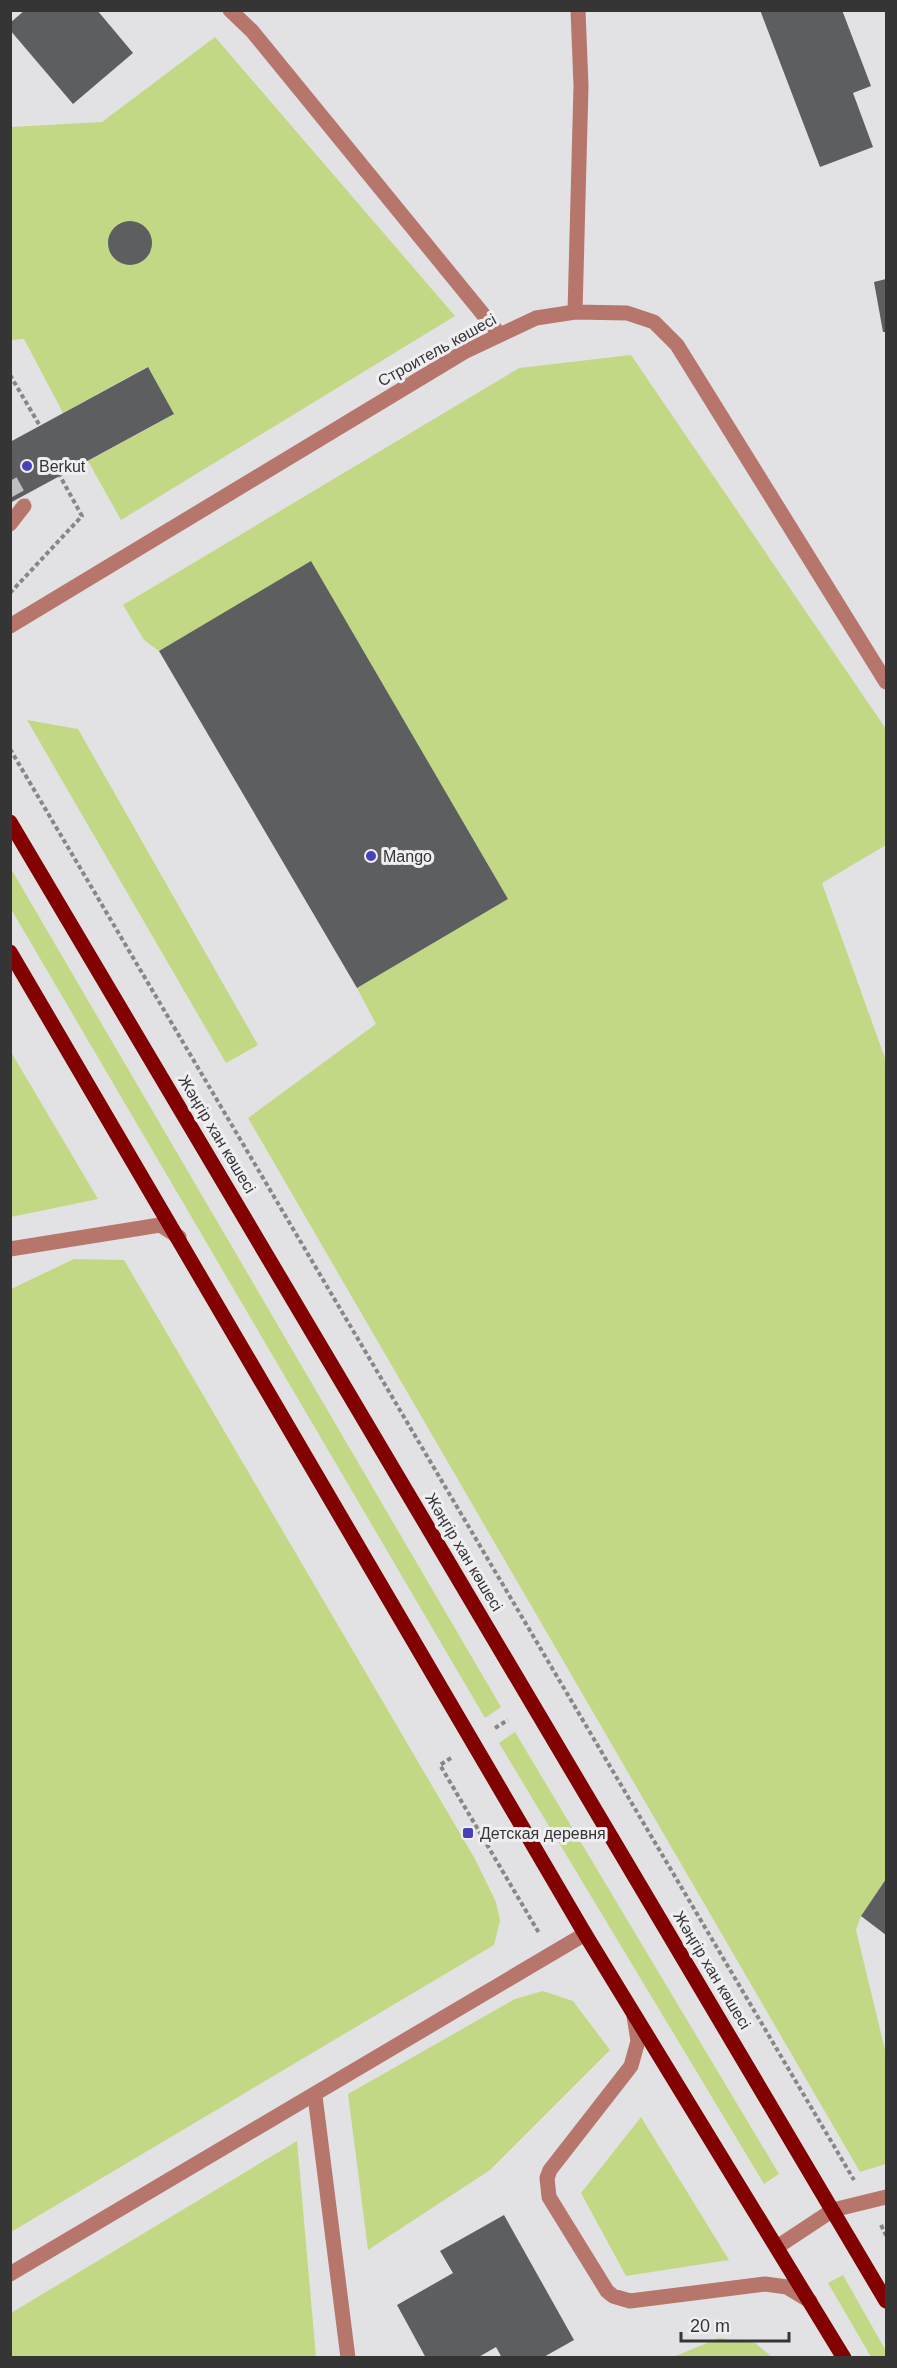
<svg xmlns="http://www.w3.org/2000/svg" width="897" height="2368" viewBox="0 0 897 2368" font-family="Helvetica,sans-serif">
<style>
.green{fill:#c3d884}
.building{fill:#5d5e60}
.lines{fill:none;stroke-linecap:round;stroke-linejoin:round}
.minor-tunnel{stroke:#bfbfc1;stroke-width:15;stroke-dasharray:15 8;stroke-linecap:butt}
.path{stroke:#878789;stroke-width:4;stroke-dasharray:4.5 3;stroke-linecap:butt}
.minor{stroke:#b6766c;stroke-width:15}
.major{stroke:#810200;stroke-width:15}
.poi-dot{fill:#4941b7;stroke:#efeff2;stroke-width:2}
.labels{text-anchor:middle;dominant-baseline:central;stroke-width:6;stroke-linejoin:round;paint-order:stroke}
.street-label{font-size:16px;fill:#353536;stroke:#efeff2}
.poi-label{font-size:16px;fill:#353536;stroke:#efeff2;text-anchor:start}
</style>
<rect width="100%" height="100%" fill="#e2e2e4"/>
<path class="green" d="M215,37L455,316L121,520L88,461L173,415L147,367L63,413L24,339L11,340V127L102,122Z
M631,355L886,729V845L822,883L886,1061V1879L861,1916L856,1930L886,2054V2164L860,2172L248,1118L376,1024L357,988L508,899L311,562L159,651L144,640L123,605L519,368Z
M27,720L78,729L258,1045L226,1063Z
M10,867L501,1707L485,1718L11,909Z
M10,1052H11L98,1199L11,1217Z
M74,1259L124,1260L475,1859L496,1902L500,1921L494,1945L11,2232V1289Z
M515,1732L779,2174L764,2184L499,1743Z
M543,1991L573,2001L610,2050L490,2170L368,2250L348,2094L515,1999Z
M641,2117L729,2260L626,2276L581,2193Z
M297,2141L316,2357H11V2313Z
M843,2275L886,2351V2357H871L828,2283Z
M719,2338L755,2343L772,2357H673Z"/>
<path class="building" d="M25,10H97L133,53L73,104L10,30V23Z
M760,10H842L871,86L853,93L873,147L820,167Z
M108 243a22 22 0 1 1 44 0a22 22 0 1 1-44 0Z
M886,279V332H883L874,282Z
M148,367L174,414L10,503V442Z
M311,561L508,899L357,988L159,651Z
M886,1879V1935L861,1916Z
M504,2215L574,2340L542,2358H502L496,2347L477,2358H426L397,2305L453,2273L440,2251Z"/>
<g class="lines">
<path class="minor-tunnel" d="M10,481L24,506"/>
<path class="path" d="M10,375L40,426
M10,593L82,516L60,476
M10,749L854,2180
M495,1728L508,1720
M451,1758L440,1765L539,1933
M881,2225L886,2235"/>
<path class="minor" d="M230,10L252,31L500,335
M575,312L581,86L578,10
M10,524L24,506
M10,626L464,352L536,318L575,312L627,313L654,322L677,345L886,682
M10,1249L160,1225L179,1237
M634,2016L638,2041L631,2066L550,2170L547,2178L549,2197L607,2291L613,2296L630,2301L765,2284L787,2287L810,2301
M315,2096L348,2358
M777,2247L833,2210L886,2197
M10,2274L585,1934"/>
<path class="major" d="M10,822L886,2301
M10,952L585,1934L844,2358"/>
</g>
<g class="poi-dot">
<circle cx="27" cy="466" r="6"/>
<circle cx="371" cy="856" r="6"/>
<rect x="462" y="1827" width="12" height="12" rx="3"/>
</g>
<g class="labels">
<g class="street-label">
<text transform="translate(437 350) rotate(-29)">Строитель көшесі</text>
<text transform="translate(217 1134) rotate(59)">Жәңгір хан көшесі</text>
<text transform="translate(464 1552) rotate(59)">Жәңгір хан көшесі</text>
<text transform="translate(712 1970) rotate(59)">Жәңгір хан көшесі</text>
</g>
<g class="poi-label">
<text x="39" y="466">Berkut</text>
<text x="383" y="856">Mango</text>
<text x="480" y="1833">Детская деревня</text>
</g>
</g>
<rect width="897" height="2368" fill="none" stroke="#353536" stroke-width="24"/>
<path d="M681 2332v9h108v-9" fill="none" stroke="#353536" stroke-width="3"/>
<text x="690" y="2332" font-size="18" fill="#353536" stroke="#efeff2" stroke-width="4.5" paint-order="stroke">20 m</text>
</svg>
